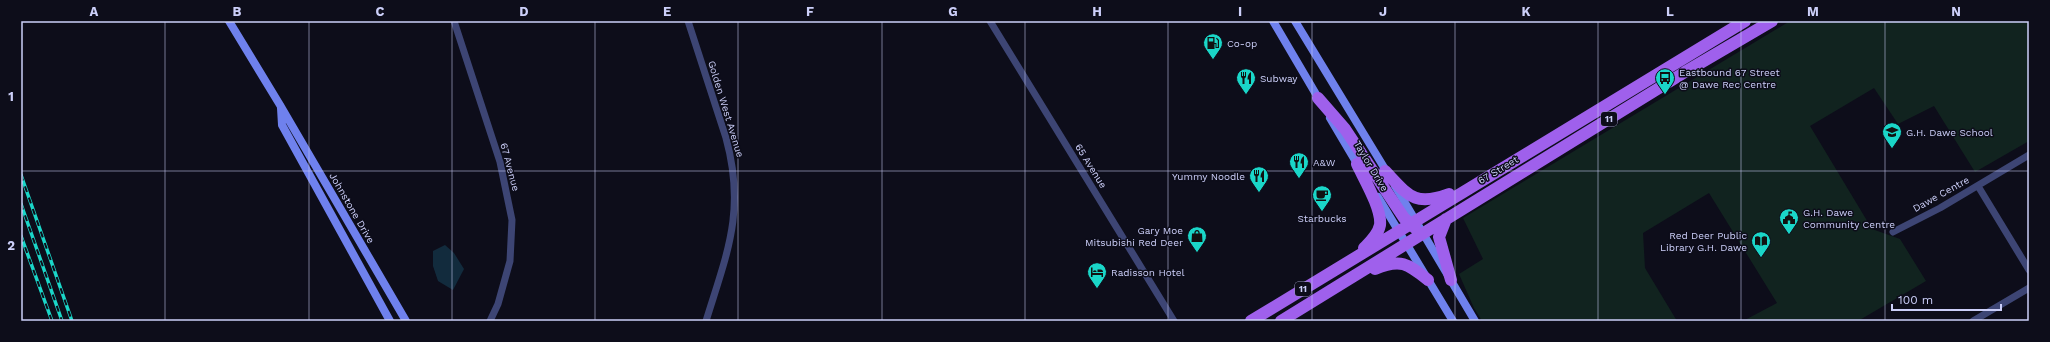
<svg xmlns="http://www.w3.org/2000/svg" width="2050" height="342" viewBox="0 0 2050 342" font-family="'Work Sans',sans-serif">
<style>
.green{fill:#11231f}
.water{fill:#122b3d}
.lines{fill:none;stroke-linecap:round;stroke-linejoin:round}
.street{stroke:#3d4574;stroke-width:7}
.secondary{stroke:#6f81ed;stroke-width:8}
.primary{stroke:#9f60ec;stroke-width:12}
.rail-casing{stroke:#1ad6c8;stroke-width:3.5}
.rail{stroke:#0d0d1a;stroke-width:2;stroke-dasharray:6;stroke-linecap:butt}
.grid{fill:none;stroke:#cccff9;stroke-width:1;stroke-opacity:0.55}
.labels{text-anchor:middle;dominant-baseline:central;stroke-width:3;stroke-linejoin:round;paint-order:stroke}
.shield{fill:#0d0d1a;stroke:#9395b6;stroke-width:1}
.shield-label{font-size:9px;font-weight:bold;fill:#cccff9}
.poi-label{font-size:10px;fill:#cccff9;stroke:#0d0d1a;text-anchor:start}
.street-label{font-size:10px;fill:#cccff9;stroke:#0d0d1a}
.neatline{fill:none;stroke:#cccff9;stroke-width:1.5}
.grid-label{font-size:13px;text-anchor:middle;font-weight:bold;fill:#cccff9}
</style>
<rect width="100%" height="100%" fill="#0d0d1a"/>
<path class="green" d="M1790,21H2029V141L1975,172L1934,106L1898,124L1874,88L1810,126L1872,229L1900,239L1926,281L1858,321H1743L1777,303L1709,193L1643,233L1645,268L1677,321H1482L1474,308L1459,274L1483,259L1463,218Z"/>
<path class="water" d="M445,245L454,253L464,269L453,290L438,281L433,266V251Z"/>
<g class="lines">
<path class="street" d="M454,21L500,162L512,220L510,261L498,304L490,321
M688,21L726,138C746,211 727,253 706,321
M990,21L1174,321
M1978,186L2029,270
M1893,232L1940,208L2029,155
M1973,321L2029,288"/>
<path class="secondary" d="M229,21L280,105L406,321
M1273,21L1320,101
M1295,21L1388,174
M281,108L282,125L390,321
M1330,118L1359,167
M1395,186L1475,321
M1378,197L1453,321"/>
<path class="primary" d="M1318,98L1345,129L1404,218L1415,228
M1357,164C1364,179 1382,209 1380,225C1378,235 1370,242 1364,248
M1385,171C1408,195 1414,207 1449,194
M1446,219L1439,237L1451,280
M1375,269C1401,258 1408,264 1428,280
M1251,321L1745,21
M1281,321L1685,72L1772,21"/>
<g class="rail-casing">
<path id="rail" d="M21,175L72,321
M21,204L62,321
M21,236L52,321"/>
</g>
<use href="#rail" class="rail"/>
</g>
<path class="grid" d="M165,21V321M309,21V321M452,21V321M595,21V321M738,21V321M882,21V321M1025,21V321M1168,21V321M1312,21V321M1455,21V321M1598,21V321M1741,21V321M1885,21V321M21,171H2029"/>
<defs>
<g id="fuel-pin" transform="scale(1)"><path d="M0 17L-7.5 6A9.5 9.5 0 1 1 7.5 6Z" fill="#1ad6c8" stroke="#0d0d1a"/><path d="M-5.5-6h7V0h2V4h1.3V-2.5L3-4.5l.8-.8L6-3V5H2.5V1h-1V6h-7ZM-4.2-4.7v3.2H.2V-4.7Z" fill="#111"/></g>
<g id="restaurant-pin" transform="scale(1)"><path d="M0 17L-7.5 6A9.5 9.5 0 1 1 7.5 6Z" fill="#1ad6c8" stroke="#0d0d1a"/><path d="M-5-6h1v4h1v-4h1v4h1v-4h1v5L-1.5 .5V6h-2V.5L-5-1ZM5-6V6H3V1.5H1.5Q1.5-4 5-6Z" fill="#111"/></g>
<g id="bus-pin" transform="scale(1)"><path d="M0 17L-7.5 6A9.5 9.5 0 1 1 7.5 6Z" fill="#1ad6c8" stroke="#0d0d1a"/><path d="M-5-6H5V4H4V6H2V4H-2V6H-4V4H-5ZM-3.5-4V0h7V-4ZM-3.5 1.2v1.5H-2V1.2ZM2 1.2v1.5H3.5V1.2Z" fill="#111"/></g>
<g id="school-pin" transform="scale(1)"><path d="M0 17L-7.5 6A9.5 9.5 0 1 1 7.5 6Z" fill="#1ad6c8" stroke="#0d0d1a"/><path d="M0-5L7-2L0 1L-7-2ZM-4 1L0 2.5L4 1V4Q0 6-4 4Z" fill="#111"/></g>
<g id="cafe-pin" transform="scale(1)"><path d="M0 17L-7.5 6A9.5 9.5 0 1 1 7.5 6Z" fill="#1ad6c8" stroke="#0d0d1a"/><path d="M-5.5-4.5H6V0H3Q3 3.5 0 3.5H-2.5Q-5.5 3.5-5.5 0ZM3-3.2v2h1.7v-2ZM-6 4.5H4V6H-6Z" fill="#111"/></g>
<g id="civic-pin" transform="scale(1)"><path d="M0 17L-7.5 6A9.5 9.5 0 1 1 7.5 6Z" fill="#1ad6c8" stroke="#0d0d1a"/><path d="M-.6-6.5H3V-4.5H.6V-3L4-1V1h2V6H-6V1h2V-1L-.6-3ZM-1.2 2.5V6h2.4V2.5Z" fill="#111"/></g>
<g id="shop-pin" transform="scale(1)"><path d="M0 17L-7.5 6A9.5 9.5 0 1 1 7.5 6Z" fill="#1ad6c8" stroke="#0d0d1a"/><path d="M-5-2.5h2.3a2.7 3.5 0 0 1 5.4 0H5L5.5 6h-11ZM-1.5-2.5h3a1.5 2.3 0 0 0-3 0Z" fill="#111"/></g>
<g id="library-pin" transform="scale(1)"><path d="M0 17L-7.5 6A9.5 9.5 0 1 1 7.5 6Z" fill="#1ad6c8" stroke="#0d0d1a"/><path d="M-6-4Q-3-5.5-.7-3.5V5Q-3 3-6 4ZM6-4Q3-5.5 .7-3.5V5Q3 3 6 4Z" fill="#111"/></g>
<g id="hotel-pin" transform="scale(1)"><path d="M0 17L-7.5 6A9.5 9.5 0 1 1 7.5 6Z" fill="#1ad6c8" stroke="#0d0d1a"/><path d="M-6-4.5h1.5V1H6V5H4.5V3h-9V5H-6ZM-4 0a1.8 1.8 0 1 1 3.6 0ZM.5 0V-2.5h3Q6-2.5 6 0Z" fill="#111"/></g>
</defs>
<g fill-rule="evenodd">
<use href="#fuel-pin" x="1213" y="43"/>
<use href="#restaurant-pin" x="1246" y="78"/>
<use href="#bus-pin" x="1665" y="78"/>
<use href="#school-pin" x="1892" y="132"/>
<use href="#restaurant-pin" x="1299" y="162"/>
<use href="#restaurant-pin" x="1259" y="176"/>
<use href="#cafe-pin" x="1322" y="195"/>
<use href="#civic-pin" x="1789" y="218"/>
<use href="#shop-pin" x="1197" y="236"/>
<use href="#library-pin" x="1761" y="241"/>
<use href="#hotel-pin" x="1097" y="272"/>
</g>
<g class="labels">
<g class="shield">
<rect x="1601" y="112" width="16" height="14" rx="3"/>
<rect x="1295" y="282" width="16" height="14" rx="3"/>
</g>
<g class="shield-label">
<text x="1609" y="119">11</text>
<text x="1303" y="289">11</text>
</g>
<g class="poi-label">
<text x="1227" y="43">Co-op</text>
<text x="1679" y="72">Eastbound 67 Street<tspan x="1679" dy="12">@ Dawe Rec Centre</tspan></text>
<text x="1260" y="78">Subway</text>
<text x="1906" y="132">G.H. Dawe School</text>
<text x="1313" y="162">A&amp;W</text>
<text x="1245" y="176" text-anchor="end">Yummy Noodle</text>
<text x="1803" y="212">G.H. Dawe<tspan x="1803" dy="12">Community Centre</tspan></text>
<text x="1322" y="218" text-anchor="middle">Starbucks</text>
<text x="1183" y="230" text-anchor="end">Gary Moe<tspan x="1183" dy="12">Mitsubishi Red Deer</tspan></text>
<text x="1747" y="235" text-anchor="end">Red Deer Public<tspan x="1747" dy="12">Library G.H. Dawe</tspan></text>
<text x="1111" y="272">Radisson Hotel</text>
</g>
<g class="street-label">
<text transform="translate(726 109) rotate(73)">Golden West Avenue</text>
<text transform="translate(1091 166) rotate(58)">65 Avenue</text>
<text transform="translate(1371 166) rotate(59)">Taylor Drive</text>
<text transform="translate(510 167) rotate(75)">67 Avenue</text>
<text transform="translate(1498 170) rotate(-31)">67 Street</text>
<text transform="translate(1941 194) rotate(-29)">Dawe Centre</text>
<text transform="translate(352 208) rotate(60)">Johnstone Drive</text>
</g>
</g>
<rect width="2050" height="342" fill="none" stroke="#0d0d1a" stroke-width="44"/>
<path d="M1892 304v6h109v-6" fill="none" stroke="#cccff9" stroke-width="2"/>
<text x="1898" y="304" font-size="12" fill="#cccff9" stroke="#0d0d1a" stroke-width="3" paint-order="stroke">100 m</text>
<rect x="22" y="22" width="2006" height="298" class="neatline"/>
<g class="grid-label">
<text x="94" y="16">A</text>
<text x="237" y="16">B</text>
<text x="380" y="16">C</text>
<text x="524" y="16">D</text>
<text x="667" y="16">E</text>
<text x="810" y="16">F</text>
<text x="953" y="16">G</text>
<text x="1097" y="16">H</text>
<text x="1240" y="16">I</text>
<text x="1383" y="16">J</text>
<text x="1526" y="16">K</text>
<text x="1670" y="16">L</text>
<text x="1813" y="16">M</text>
<text x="1956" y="16">N</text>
<text x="11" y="101">1</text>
<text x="11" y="250">2</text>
</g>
</svg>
